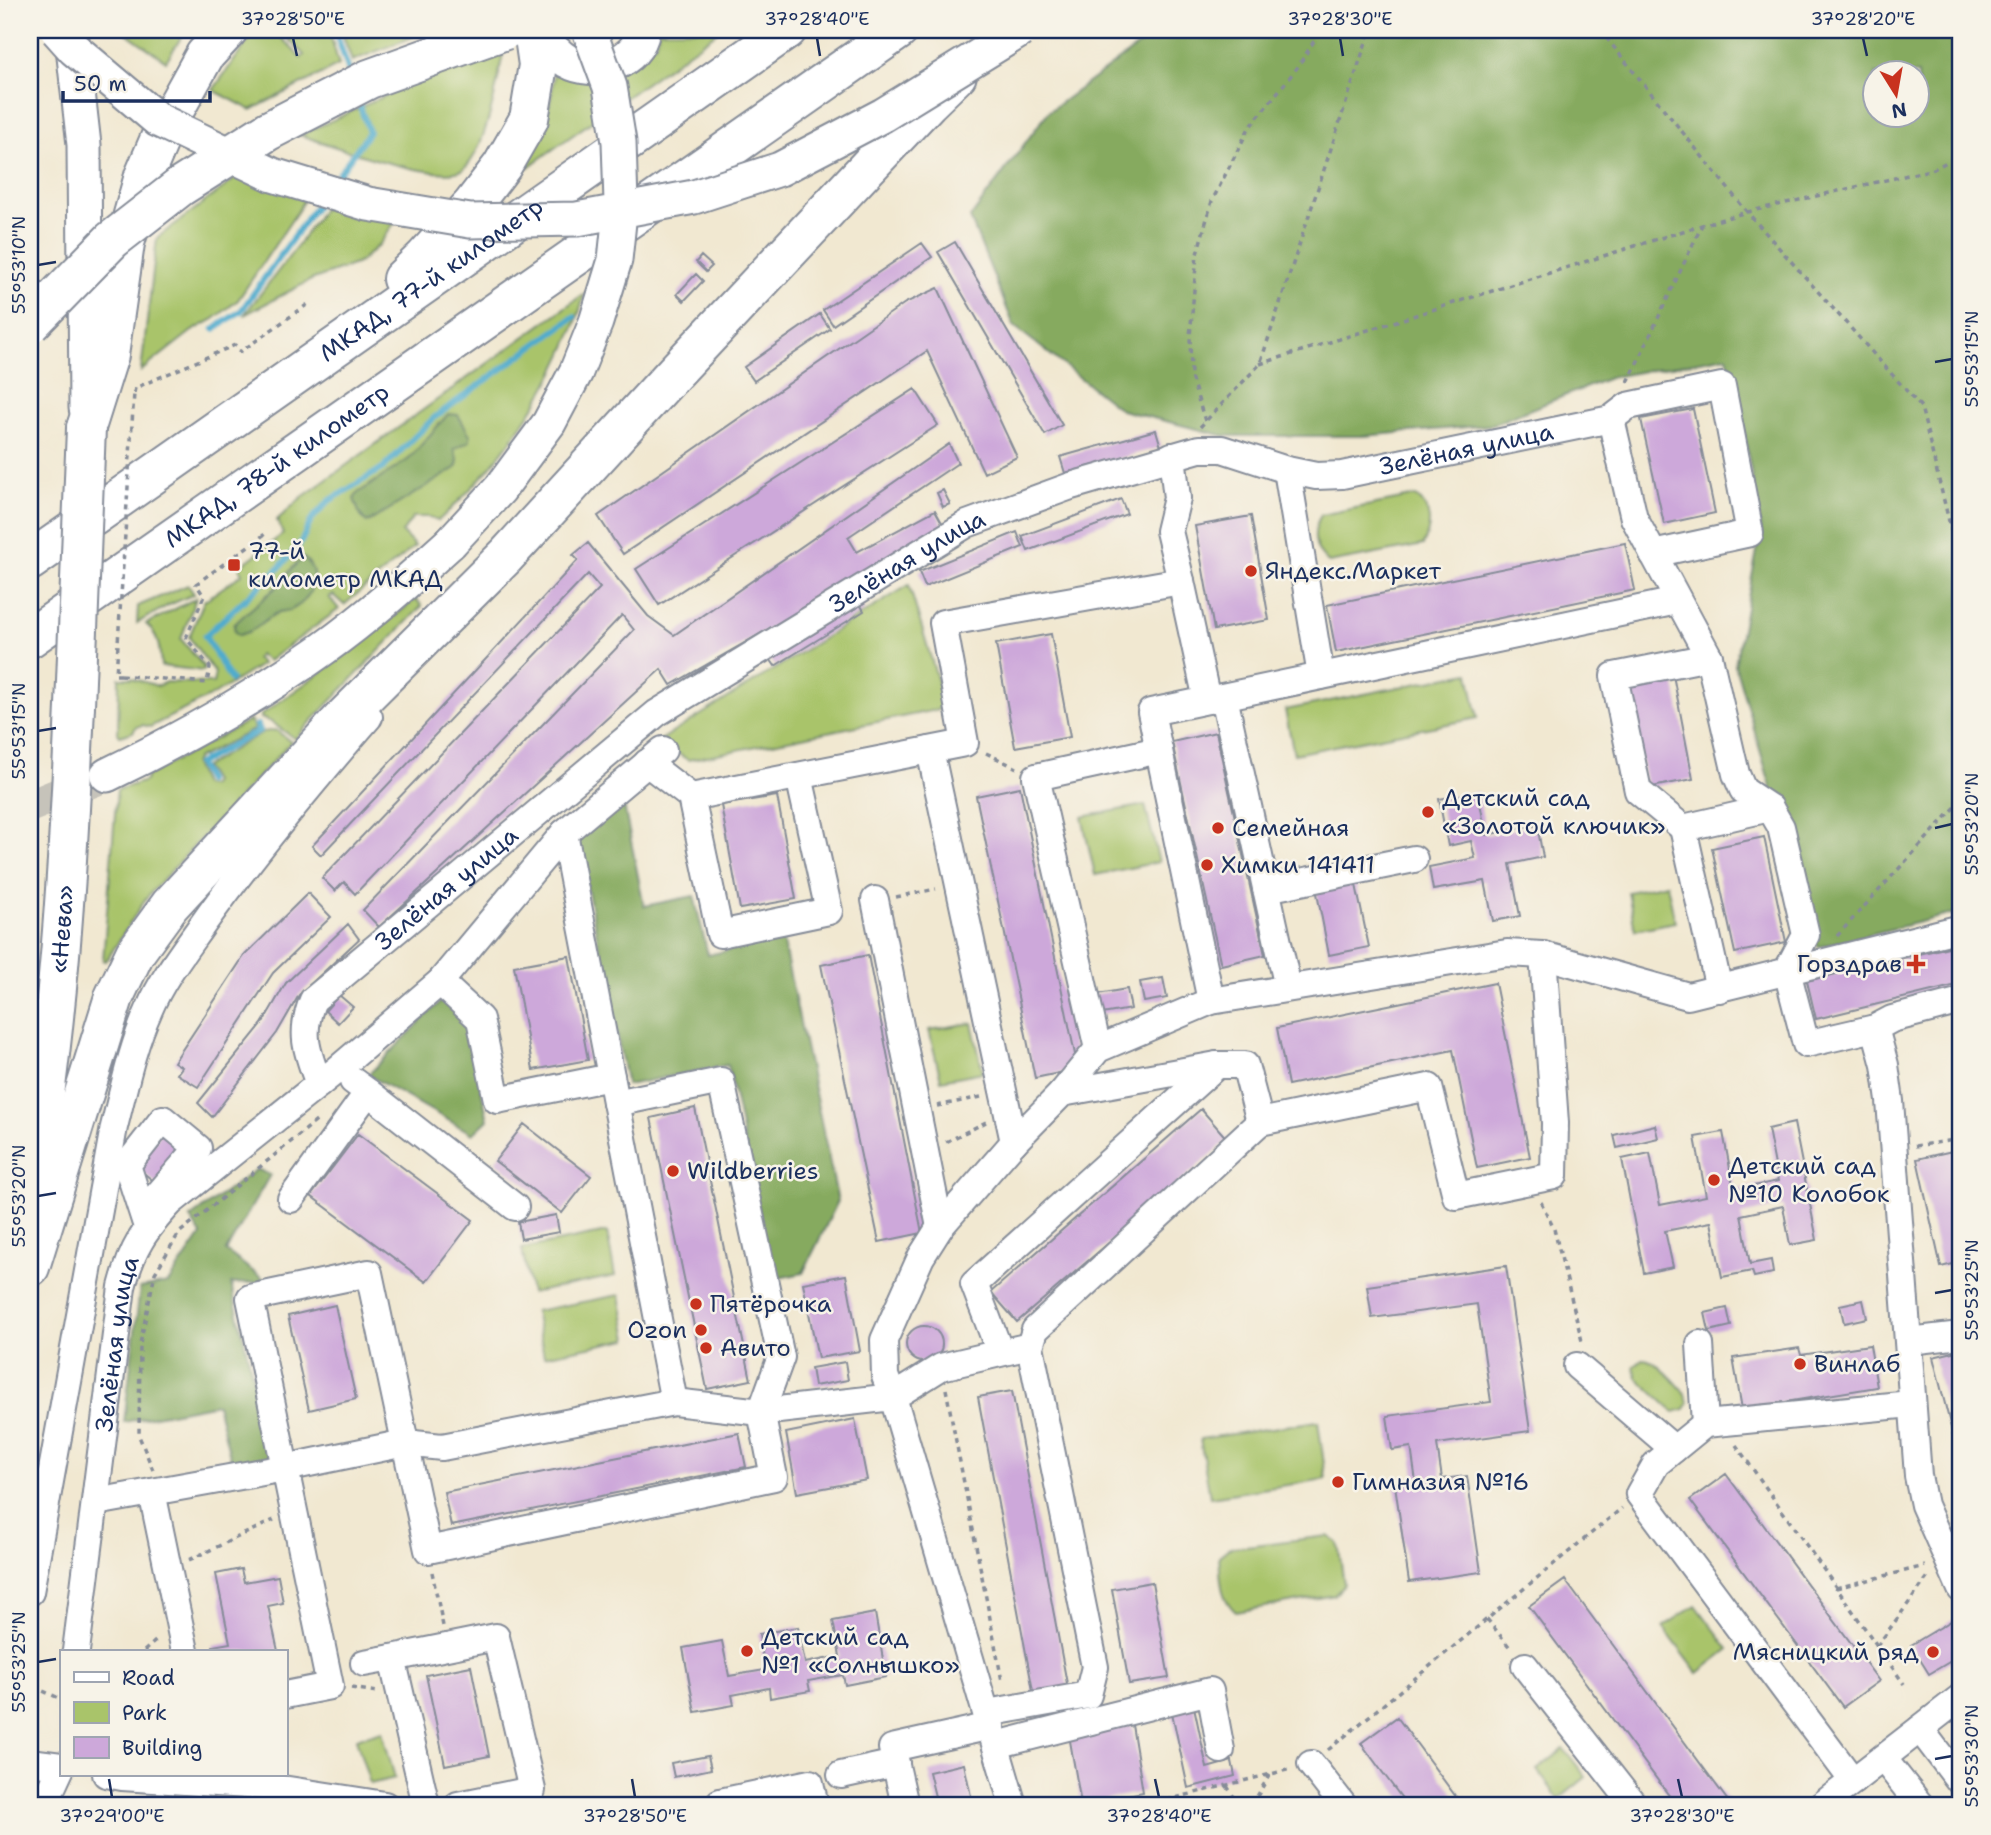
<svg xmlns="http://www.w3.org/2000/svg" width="1991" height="1835" viewBox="0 0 1991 1835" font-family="'Shantell Sans',sans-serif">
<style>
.green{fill:#a9c46a;stroke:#627a64;stroke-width:2}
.forest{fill:#86aa5e;stroke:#506c5e;stroke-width:2;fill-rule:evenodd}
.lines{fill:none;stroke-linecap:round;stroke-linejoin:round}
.stream{stroke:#4fabcd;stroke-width:6}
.building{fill:#cda8da}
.major-tunnel{stroke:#c6c3ba;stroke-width:33;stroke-dasharray:33 17;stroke-linecap:butt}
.minor-casing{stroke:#868c98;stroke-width:30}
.major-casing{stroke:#868c98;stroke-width:37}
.highway-casing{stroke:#868c98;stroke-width:42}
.path{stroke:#868c98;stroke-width:3.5;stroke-dasharray:5 5;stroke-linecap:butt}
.minor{stroke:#fff;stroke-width:26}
.major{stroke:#fff;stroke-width:33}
.highway{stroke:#fff;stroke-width:38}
.major-bridge-casing{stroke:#868c98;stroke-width:37;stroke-linecap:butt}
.highway-bridge-casing{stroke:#868c98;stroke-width:42;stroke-linecap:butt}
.path-bridge{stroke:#868c98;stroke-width:3.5;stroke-dasharray:5 5;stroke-linecap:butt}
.major-bridge{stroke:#fff;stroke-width:33}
.highway-bridge{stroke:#fff;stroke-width:38}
.ticks{fill:none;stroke:#1b2f5e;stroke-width:2.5}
.poi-dot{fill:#c8321e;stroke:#f7f3e8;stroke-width:2.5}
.labels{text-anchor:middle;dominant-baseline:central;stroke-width:5;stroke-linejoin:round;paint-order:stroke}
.street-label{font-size:24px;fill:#1b2f5e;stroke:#f7f3e8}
.poi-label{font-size:24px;fill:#1b2f5e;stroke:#f7f3e8;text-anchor:start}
.neatline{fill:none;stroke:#1b2f5e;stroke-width:2.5}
.ticks-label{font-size:18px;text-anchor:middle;fill:#1b2f5e}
</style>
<rect width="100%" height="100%" fill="#f7f3e8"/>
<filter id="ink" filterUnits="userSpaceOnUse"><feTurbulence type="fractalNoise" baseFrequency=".0143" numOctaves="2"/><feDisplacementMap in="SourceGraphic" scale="14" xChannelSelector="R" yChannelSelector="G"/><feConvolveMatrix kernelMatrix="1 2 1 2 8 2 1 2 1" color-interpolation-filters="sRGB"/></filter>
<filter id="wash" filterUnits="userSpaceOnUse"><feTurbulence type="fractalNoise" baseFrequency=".00686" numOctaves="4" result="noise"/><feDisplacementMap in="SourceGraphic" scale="28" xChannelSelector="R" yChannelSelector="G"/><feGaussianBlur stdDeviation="1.57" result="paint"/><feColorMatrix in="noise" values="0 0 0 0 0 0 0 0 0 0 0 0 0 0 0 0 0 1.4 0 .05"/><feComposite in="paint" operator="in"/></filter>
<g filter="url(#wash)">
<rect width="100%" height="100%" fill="#f1e8d1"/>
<path class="green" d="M122,30H186L166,61Z
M256,30H274L301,58L304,55L279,30H329L339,65L251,110L213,90Z
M341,30H430L352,61Z
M659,30H720L528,167L527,163C543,132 553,104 554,69L655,45Z
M504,48C498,79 487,147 465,168C446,187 327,144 300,135L439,71Z
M244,172L308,191L299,209L238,300L214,319L192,331L141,371L157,238Z
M329,200L399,216L379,245L358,263L311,280L244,315L296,248Z
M585,293C561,381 505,460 438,521L430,517H413L402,533L415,546L344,605L333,595L329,597L339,609L268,661L259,655L256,658L262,664L215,694L150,727L143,725L136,727L133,732L120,736L118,733L119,678H132L157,686L166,682L213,683L215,673L189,637L204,601L242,574L239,567L283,534L277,520L301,498Z
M1416,496C1432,510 1432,526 1423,545L1329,563C1313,551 1311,532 1321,515Z
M188,585L194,594L169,605L137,623L138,606Z
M909,585L946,708L688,760L659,741Z
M196,598L181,639L204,667L203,671L161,666C160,650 159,635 146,624Z
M416,599L422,606L295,739L271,722L261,718V715L351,651Z
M1469,673L1478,718L1294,754L1285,710Z
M250,720L255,729L196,759L194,764L203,785L210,786L213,782L204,767L263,732L276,730L291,742L146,898L106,961L103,960L117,790L145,781L147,776Z
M1145,805L1159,862L1095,875L1082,817Z
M1667,884L1675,922L1635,930L1628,892Z
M972,1023L983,1072L941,1080L929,1030Z
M607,1232L615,1276L531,1293L522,1249Z
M620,1295L628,1339L544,1356L535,1311Z
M1643,1359C1656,1359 1688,1391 1688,1404L1685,1409L1674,1412L1637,1378L1634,1367Z
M1318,1421L1326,1479L1210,1497L1200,1439Z
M1328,1536L1338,1543L1344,1584L1335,1595L1236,1612C1219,1597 1221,1578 1219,1556L1229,1548Z
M1696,1605L1729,1649L1698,1673L1663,1627Z
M382,1731L395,1778L370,1784L356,1739Z
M1564,1749L1586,1777L1559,1799L1537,1770Z"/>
<path class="forest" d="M1160,30H1961V912L1818,947L1735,665L1761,530L1742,420L1727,356L1612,377L1491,425L1363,436H1225L1121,410L1014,326L970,218L1048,112ZM1876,74H1918V116H1876Z
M448,414L458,415L470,435V441L454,449L458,461L456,468L367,523L360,515L354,499L358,493L409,459Z
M304,558C322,574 312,599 293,609C288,612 282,610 277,613C261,621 260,630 239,635L235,632L234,625C247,611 263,600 276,587C285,578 293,564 304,558Z
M623,801L644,906L694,896L708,955L782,938L838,1201L803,1273L773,1279L728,1065L627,1085L577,838Z
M444,998L464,1013L488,1120L473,1134L368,1075Z
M257,1169L270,1175L226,1251L267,1282L231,1284L272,1460L233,1468L217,1404L124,1422L140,1288L168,1283L201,1235L190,1218Z"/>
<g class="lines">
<path class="stream" d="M335,30L350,74
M333,182L369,132L357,98
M214,329L241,311L320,200
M231,680L205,636L280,567L300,544L312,519L329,501L383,468L435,417L574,317
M207,781L198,764L260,730L257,725"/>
</g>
<g id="blocks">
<path class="building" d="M955,242L1062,425L1045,435L938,252Z
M922,243L932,257L833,325L823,310Z
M701,256L712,266L706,272L696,262Z
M696,274L703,281L684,301L677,294Z
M938,288L1017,457L984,473L927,351L623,554L598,516L905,303Z
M820,314L830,329L754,381L744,367Z
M915,389L938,425L659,605L636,569Z
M1693,409L1715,513L1664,524L1641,419Z
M1156,430L1161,447L1065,473L1060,457Z
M949,444L958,463L848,537L857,552L935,510L945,528L671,685L661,669L379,927L363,910L634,630L622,615L355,894L344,882L335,891L322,878L600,588L588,574L321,855L312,846L578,560L573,555L588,543L648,616L674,635Z
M943,490L950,504L943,507L937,493Z
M1121,499L1127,514L1028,551L1022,536Z
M1251,516L1269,620L1214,630L1195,526Z
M1017,532L1023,547L925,587L919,572Z
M1625,543L1635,590L1336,652L1327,605Z
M856,597L864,611L775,666L766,653Z
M1051,634L1070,737L1015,747L996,644Z
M1673,675L1693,779L1647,788L1627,684Z
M1216,732L1265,955L1221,965L1172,742Z
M1020,787L1078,1069L1035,1078L976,796Z
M1478,792L1486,835L1537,825L1543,857L1510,864L1520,916L1493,921L1485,881L1433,890L1429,867L1475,858L1471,841L1448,846L1439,799Z
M777,796L796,899L740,909L721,805Z
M1764,837L1786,942L1735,953L1712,848Z
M1355,880L1369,947L1329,955L1316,888Z
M308,893L331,917L273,973L198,1087L177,1074L182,1067L174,1062L244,956Z
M348,924L359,939L299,995L277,1033L212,1117L198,1103L262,1024L286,983Z
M1961,944V984L1816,1019L1807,981Z
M868,955L922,1233L879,1242L821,965Z
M569,956L588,1060L533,1070L514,966Z
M1163,978L1167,998L1144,1002L1140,982Z
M1495,983L1530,1157L1477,1168L1453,1050L1288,1085L1277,1028Z
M1127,989L1131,1009L1096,1015L1092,995Z
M339,995L353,1007L338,1023L325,1011Z
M695,1108L751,1380L707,1389L651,1118Z
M1201,1109L1228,1140L1017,1322L991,1292Z
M1794,1123L1817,1240L1790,1245L1783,1206L1741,1215L1750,1264L1771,1260L1773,1273L1754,1277L1752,1271L1722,1277L1711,1222L1665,1231L1673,1267L1644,1273L1622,1159L1650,1153L1660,1205L1706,1196L1695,1137L1723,1132L1734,1190L1778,1181L1768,1129Z
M524,1124L591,1176L562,1213L495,1161Z
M1655,1125L1658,1138L1617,1148L1614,1135Z
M163,1131L185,1150L157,1184L134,1165Z
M358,1134L473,1220L426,1282L311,1196Z
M1961,1149V1262L1941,1267L1917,1159Z
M556,1215L559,1232L521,1239L518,1222Z
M1506,1266L1530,1431L1437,1444L1442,1479L1467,1476L1481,1572L1409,1582L1395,1485L1416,1482L1411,1447L1392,1450L1387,1416L1491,1402L1477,1304L1372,1318L1367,1286Z
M846,1275L860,1351L818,1358L803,1283Z
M1863,1300L1867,1318L1844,1323L1840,1305Z
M335,1305L356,1399L309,1410L288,1316Z
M1727,1308L1731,1326L1709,1331L1705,1313Z
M906 1344a18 18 0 1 1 36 0a18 18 0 1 1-36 0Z
M1870,1345L1877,1387L1742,1409L1733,1358L1799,1348L1801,1355Z
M1961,1350V1454L1958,1455L1933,1357Z
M845,1362L848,1380L814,1386L811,1368Z
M1012,1391L1068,1689L1034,1696L978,1397Z
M855,1419L867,1480L797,1493L786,1433Z
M739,1433L746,1467L451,1526L444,1492Z
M1726,1474L1879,1681L1843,1707L1690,1500Z
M241,1569L244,1582L278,1576L283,1603L268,1606L278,1651H214L213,1646L230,1643L216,1574Z
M1565,1580L1728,1801L1722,1805H1676L1529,1606Z
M1152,1582L1169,1678L1129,1684L1112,1589Z
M875,1613L886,1677L845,1685L843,1675L808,1681L810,1691L770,1698L769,1688L732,1695L734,1705L695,1712L683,1648L722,1641L729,1676L765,1670L759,1634L798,1627L805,1663L840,1656L833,1621Z
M1961,1615V1655L1929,1674L1911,1645Z
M471,1666L489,1756L445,1765L426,1675Z
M1193,1702L1207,1768L1232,1761L1235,1776L1188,1788L1171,1708Z
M1397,1717L1462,1805H1407L1386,1777L1361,1743Z
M1132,1725L1143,1792L1081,1804L1069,1735Z
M708,1756L711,1769L674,1777L671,1763Z
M964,1764L973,1805H937L929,1772Z"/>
</g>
</g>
<g filter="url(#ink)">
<use href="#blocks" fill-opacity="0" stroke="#868c98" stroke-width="2"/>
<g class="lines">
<path class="major-tunnel" d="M30,806L107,775"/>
<g class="minor-casing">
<g id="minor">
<path d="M1611,419L1634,518L1709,657L1736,774L1743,790L1770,808L1781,827L1806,935L1787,971L1806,1044L1875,1028L1892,1019L1961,1001"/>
<path d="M1287,470L1321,676"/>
<path d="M1181,581L1207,700"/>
<path d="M1224,697L1288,988"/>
<path d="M930,750L1014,1142"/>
<path d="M647,763L691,797L720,934L829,911L799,776"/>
<path d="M691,797L965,743L943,623L1181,581L1169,531L1177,498L1172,456"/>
<path d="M1683,828L1638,791L1614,676L1709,657"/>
<path d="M564,833L674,1402"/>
<path d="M1266,889L1414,859"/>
<path d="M875,900L940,1227"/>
<path d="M440,982L480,1019L497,1100L611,1077"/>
<path d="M1719,989L1683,828L1770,808"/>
<path d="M1211,1001L1151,712L1677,601"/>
<path d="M1875,1028L1885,1065L1890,1101L1918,1476L1924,1505L1961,1589"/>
<path d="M1098,1049L1036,777L1159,750"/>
<path id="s1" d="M319,1084C307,1052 299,1033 313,1000L657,713L967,524L1071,486L1199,449H1222L1287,470L1316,476L1342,475L1611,419L1628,406L1722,386L1750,533L1653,554"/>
<path d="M368,1092L515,1207"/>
<path d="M1062,1093L1217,1065H1245L1260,1122L1429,1087L1456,1196L1554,1176L1555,1123L1543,955"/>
<path d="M291,1199L368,1092L353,1081"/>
<path d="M147,1227L127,1165L163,1119L198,1148L150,1204"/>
<path d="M1909,1341L1961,1335"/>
<path d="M1700,1344L1705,1424"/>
<path d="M1000,1352L974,1284L1217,1065"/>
<path d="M1577,1366L1674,1449"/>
<path d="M152,1492L185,1651"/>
<path d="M96,1502L285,1468L405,1443L442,1447L674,1402L761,1412L893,1397L885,1376L884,1340L921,1257L940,1227L1014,1142L1062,1093L1098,1049L1211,1001L1507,953L1543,955L1688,996L1961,928"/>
<path d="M30,1592L114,1127C124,1088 132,1047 149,1010C162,979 184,951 203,924C254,852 311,784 369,717"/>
<path id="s2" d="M76,1651L122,1287C132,1248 144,1231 171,1202L338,1069L440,982L564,833L663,750"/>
<path d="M364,1663L392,1658"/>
<path d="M1525,1666L1634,1805"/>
<path d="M285,1695L330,1686L250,1298L369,1273L428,1550L774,1477L761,1412L781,1357L721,1081L616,1103"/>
<path d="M987,1713L1088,1695L1095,1667L1030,1346L1035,1330L1260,1122"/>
<path d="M1920,1729L1961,1783"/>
<path d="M996,1745L1210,1691L1221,1750"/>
<path d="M1883,1758L1920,1805"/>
<path d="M30,1762L61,1766"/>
<path d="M1311,1764L1343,1805"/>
<path d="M106,1774L122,1777L263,1786L385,1805"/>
<path d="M841,1775L896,1763"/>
<path d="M1853,1781L1639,1494L1656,1464L1705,1424L1911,1404"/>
<path d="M44,1805L61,1768"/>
<path d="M426,1805L392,1658L496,1637L532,1790L458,1805"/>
<path d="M721,1805L720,1802L810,1783L815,1805"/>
<path d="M905,1805L892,1748L991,1726"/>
<path d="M1013,1805L893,1397L941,1367L1030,1346"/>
<path d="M1822,1805L1961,1697"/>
</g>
</g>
<g class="major-casing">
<path id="major" d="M71,30L84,145L86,408
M536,30C546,42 554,53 567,61C595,77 638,63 643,30
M107,775C184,738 253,699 323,649C368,617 409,580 450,543"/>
</g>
<g class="highway-casing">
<g id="highway">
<path d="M402,279L424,258L472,205L502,166L529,119L538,65L533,30"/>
<path d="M86,428L109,355L125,243L144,176L164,129L205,55L228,30"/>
<path id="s3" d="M30,561L787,30"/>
<path id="s4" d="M30,638L899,30"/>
<path id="s5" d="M30,1193C58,1032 68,870 75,706"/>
<path d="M30,1267L114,997L135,953L170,905L344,717L506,556L675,372L928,103L957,75"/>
</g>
</g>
<path class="path" d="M1600,30L1747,212L1921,407L1961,570
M1260,364L1702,225L1747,212L1934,169L1961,154
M1628,382L1702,225
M134,393L135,388L235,345L240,352L311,302
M1205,421L1191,377L1190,337L1197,254L1212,201L1249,128L1297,68L1321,30
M1200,427L1260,364L1370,30
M121,675L207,683L210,667L186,638L204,596L196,584L265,534
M986,753L1017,768
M896,897L936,889
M1837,936L1961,801
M937,1106L981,1097
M946,1142L986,1122
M1915,1146L1961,1139
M1541,1202L1554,1229L1583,1345
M946,1389L1002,1681
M1736,1445L1904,1684
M153,1470L139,1436L140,1344L155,1273L179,1233L320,1118
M189,1560L274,1520
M432,1572L443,1626
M1836,1588L1925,1566
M1487,1619L1512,1650
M1877,1646L1930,1574
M144,1651L159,1638
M34,1687L59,1698
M351,1688L378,1692
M1328,1750L1622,1508
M1227,1786L1239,1805
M853,1803L854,1805
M1147,1805L1291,1769
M1252,1805L1270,1774"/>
<use href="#minor" class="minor"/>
<use href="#major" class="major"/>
<use href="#highway" class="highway"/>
<g class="major-bridge-casing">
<path id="major-bridge" d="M57,30L74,49L158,120L273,175L368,204L470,221L577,219L694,197L780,169L883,115L1021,30
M450,543L500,489L549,423L576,372L596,322L615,260L621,203L619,142L610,87L589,30"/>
</g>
<g class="highway-bridge-casing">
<path id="highway-bridge" d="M30,324L112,240L180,187L268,131L369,79L505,30
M75,706L86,428"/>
</g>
<path class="path-bridge" d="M121,675H116L134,393"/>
<use href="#major-bridge" class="major-bridge"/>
<use href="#highway-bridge" class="highway-bridge"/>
</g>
</g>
<path class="ticks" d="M293,38L297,56M817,38L820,56M1340,38L1343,56M1863,38L1867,56M38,265L56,262M1935,362L1952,359M38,731L56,728M1935,828L1952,824M38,1196L56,1193M1935,1293L1952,1290M38,1662L56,1659M1935,1759L1952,1756M109,1779L112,1797M632,1779L635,1797M1155,1779L1159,1797M1678,1779L1682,1797"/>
<g class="poi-dot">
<rect x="227" y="558" width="14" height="14" rx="3.5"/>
<circle cx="1251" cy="571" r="7"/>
<circle cx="1428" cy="812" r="7"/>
<circle cx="1218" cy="828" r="7"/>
<circle cx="1207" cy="865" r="7"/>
<path d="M1912.5 953.5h7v7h7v7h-7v7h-7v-7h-7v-7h7z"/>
<circle cx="673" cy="1171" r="7"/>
<circle cx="1714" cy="1180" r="7"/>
<circle cx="696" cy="1304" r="7"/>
<circle cx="701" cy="1330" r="7"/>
<circle cx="706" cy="1348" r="7"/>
<circle cx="1800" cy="1364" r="7"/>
<circle cx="1338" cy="1482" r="7"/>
<circle cx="747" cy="1651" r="7"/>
<circle cx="1933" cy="1652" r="7"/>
</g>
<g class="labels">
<g class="street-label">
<text stroke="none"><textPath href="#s3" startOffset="490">МКАД, 77-й километр</textPath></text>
<text stroke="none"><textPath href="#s1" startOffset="1416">Зелёная улица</textPath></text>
<text stroke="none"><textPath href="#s4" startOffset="301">МКАД, 78-й километр</textPath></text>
<text stroke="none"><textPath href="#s1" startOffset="828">Зелёная улица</textPath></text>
<text stroke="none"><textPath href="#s1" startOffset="261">Зелёная улица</textPath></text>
<text stroke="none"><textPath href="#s5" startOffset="266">«Нева»</textPath></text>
<text stroke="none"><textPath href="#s2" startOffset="310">Зелёная улица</textPath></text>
</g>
<g class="poi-label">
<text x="248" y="551">77-й<tspan x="248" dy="28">километр МКАД</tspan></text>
<text x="1265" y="571">Яндекс.Маркет</text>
<text x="1442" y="798">Детский сад<tspan x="1442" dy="28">«Золотой ключик»</tspan></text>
<text x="1232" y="828">Семейная</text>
<text x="1221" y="865">Химки 141411</text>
<text x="1902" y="964" text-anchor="end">Горздрав</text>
<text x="1728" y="1166">Детский сад<tspan x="1728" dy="28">№10 Колобок</tspan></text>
<text x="687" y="1171">Wildberries</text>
<text x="710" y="1304">Пятёрочка</text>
<text x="687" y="1330" text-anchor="end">Ozon</text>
<text x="720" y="1348">Авито</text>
<text x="1814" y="1364">Винлаб</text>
<text x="1352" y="1482">Гимназия №16</text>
<text x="761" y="1637">Детский сад<tspan x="761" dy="28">№1 «Солнышко»</tspan></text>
<text x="1919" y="1652" text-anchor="end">Мясницкий ряд</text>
</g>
</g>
<rect width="1991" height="1835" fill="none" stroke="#f7f3e8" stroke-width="77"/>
<rect x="60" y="1650" width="228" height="126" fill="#f7f3e8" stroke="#9fa5b1" stroke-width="2"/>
<rect x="74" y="1672" width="35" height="10" fill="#ffffff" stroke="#9fa5b1" stroke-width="2"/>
<text x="122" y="1685" font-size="21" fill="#1b2f5e">Road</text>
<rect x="74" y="1702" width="35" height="21" fill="#a9c46a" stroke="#9fa5b1" stroke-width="2"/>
<text x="122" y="1720" font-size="21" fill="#1b2f5e">Park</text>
<rect x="74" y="1737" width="35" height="21" fill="#cda8da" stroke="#9fa5b1" stroke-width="2"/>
<text x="122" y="1755" font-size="21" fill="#1b2f5e">Building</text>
<g transform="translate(1896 94) rotate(169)"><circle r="33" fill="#f7f3e8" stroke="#9fa5b1" stroke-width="2"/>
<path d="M0-5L12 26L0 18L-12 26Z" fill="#c8321e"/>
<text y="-10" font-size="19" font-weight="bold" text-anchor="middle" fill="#1b2f5e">N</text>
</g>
<path d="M63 91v10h147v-10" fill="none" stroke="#1b2f5e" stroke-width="3.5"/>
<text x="74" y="91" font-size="21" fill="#1b2f5e" stroke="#f7f3e8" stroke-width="5" paint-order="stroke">50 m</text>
<rect x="38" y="38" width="1914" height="1759" class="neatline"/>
<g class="ticks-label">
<text x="293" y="25">37°28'50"E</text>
<text x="817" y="25">37°28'40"E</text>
<text x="1340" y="25">37°28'30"E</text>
<text x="1863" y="25">37°28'20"E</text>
<text transform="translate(19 265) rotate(-90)" y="6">55°53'10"N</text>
<text transform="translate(1972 359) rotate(-90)" y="6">55°53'15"N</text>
<text transform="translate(19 731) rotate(-90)" y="6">55°53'15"N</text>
<text transform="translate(1972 824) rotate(-90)" y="6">55°53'20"N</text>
<text transform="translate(19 1196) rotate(-90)" y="6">55°53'20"N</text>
<text transform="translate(1972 1290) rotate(-90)" y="6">55°53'25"N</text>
<text transform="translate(19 1662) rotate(-90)" y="6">55°53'25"N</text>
<text transform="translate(1972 1756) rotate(-90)" y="6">55°53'30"N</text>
<text x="112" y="1822">37°29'00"E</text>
<text x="635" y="1822">37°28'50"E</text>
<text x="1159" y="1822">37°28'40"E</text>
<text x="1682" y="1822">37°28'30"E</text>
</g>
</svg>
